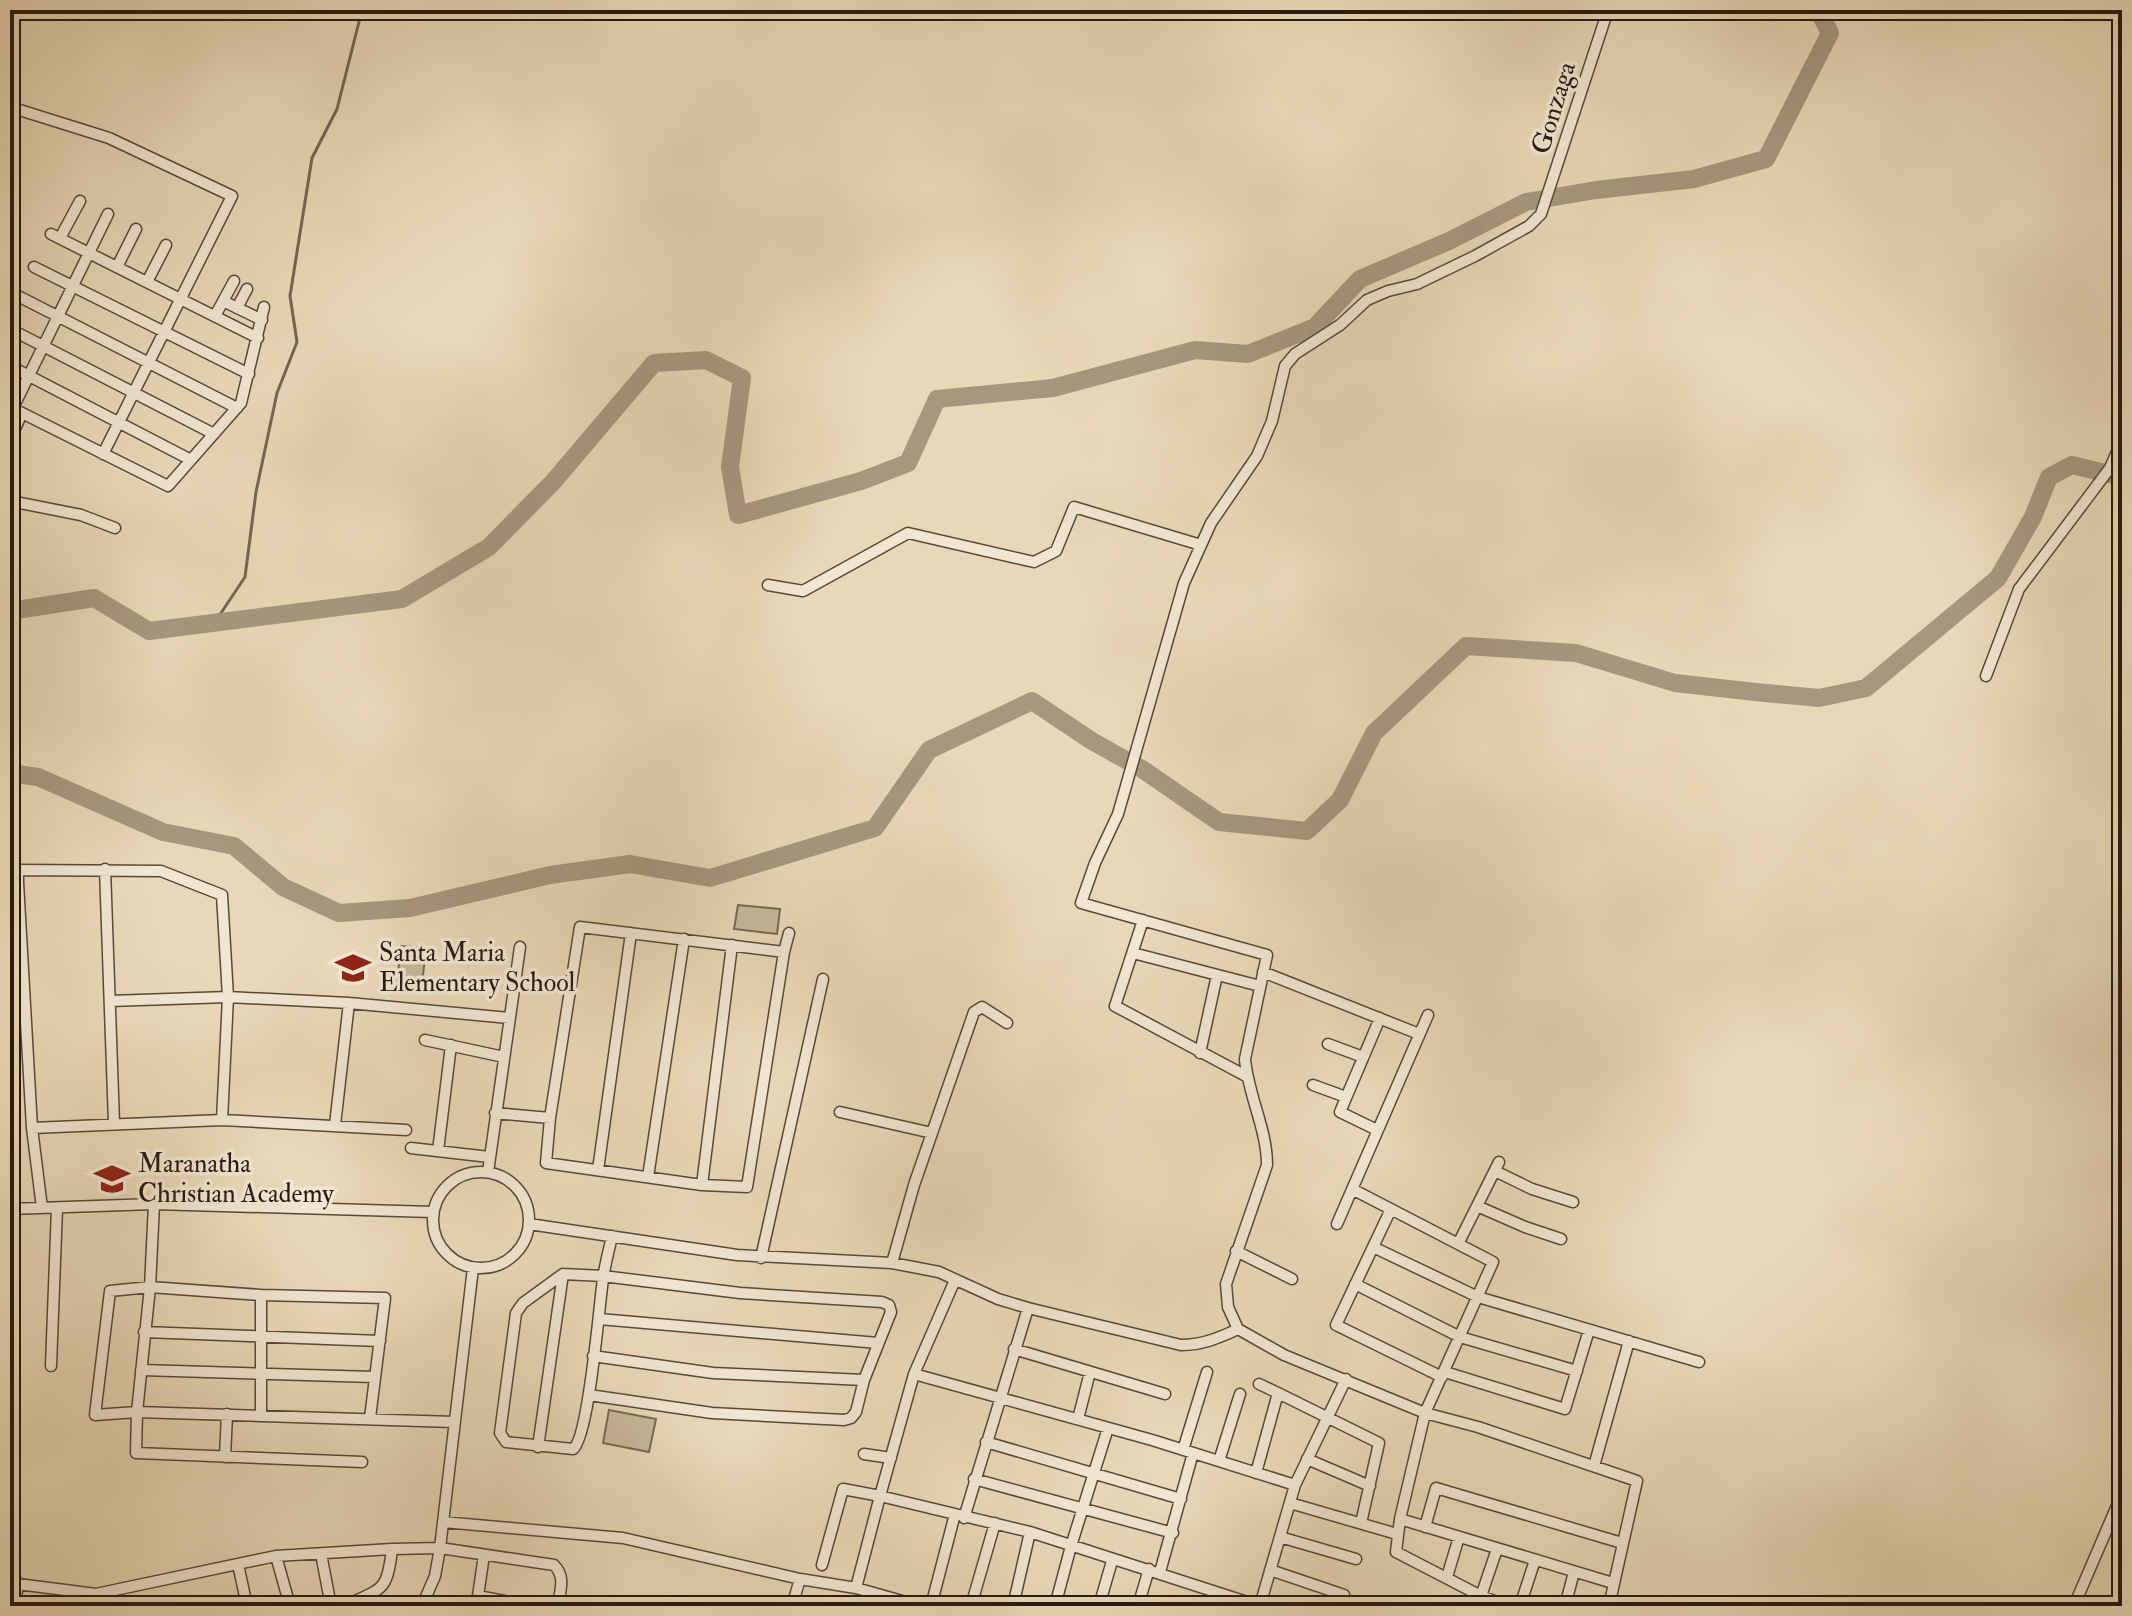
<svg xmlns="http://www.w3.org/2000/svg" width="2132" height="1616" viewBox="0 0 2132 1616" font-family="'IM FELL Double Pica',serif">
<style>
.green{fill:#c8b89c;stroke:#786856;stroke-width:2}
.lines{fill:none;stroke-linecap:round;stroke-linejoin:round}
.stream{stroke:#746553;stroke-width:3}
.river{stroke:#a7977f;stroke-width:18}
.minor-casing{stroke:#58493b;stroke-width:13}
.minor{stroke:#f1e6d1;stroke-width:10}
.labels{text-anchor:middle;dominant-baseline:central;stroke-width:7;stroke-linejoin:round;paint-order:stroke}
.street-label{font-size:26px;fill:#271911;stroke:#f1e6d1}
.poi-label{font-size:26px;fill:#271911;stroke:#f1e6d1;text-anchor:start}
</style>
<rect width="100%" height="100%" fill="#e9d8b8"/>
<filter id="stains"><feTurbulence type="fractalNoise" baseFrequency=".0025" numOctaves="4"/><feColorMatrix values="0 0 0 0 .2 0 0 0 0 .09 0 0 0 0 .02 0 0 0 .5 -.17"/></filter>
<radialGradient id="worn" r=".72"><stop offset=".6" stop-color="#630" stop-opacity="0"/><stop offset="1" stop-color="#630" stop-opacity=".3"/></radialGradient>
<path class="green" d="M738,905L780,909L777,934L734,929Z
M401,946L426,948L421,993L396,990Z
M609,1410L656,1419L649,1452L603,1443Z"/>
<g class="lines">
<path class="stream" d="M215,622L245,577L256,492L277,393L297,342L290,296L312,158L337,109L362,10"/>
<path class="river" d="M10,611L94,598L149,631L402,599L489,547L553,482L654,363L706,360L742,378L730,467L738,515L861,481L908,463L937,399L1053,388L1195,350L1248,354L1315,327L1360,279L1449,241L1526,202L1596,190L1694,179L1766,159L1830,33L1818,10
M10,773L38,777L163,832L234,846L283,887L339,913L410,908L550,875L630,864L710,878L875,828L929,750L1032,701L1092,741L1142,769L1219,822L1307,831L1340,800L1374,733L1466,646L1576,653L1675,683L1755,692L1819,698L1866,688L1998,578L2033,517L2049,477L2072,465L2122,477"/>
<g class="minor-casing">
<path id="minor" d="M1608,10L1541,214L1529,226L1475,256L1417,284L1388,291L1367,300L1340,325L1295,354L1285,366L1272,421L1257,456L1211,523L1184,583L1118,814L1095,863L1081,903L1267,955L1245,1059C1248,1095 1267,1129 1267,1165L1226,1284L1228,1307L1238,1329L1284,1355L1425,1413L1478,1427L1637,1481L1609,1606
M10,107L109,138L232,196L103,454
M51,234L258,338
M60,238L80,201
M34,267L249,374
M117,267L136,229
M147,282L166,245
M20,297L237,408
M223,301L262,320
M237,308L247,289
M215,316L234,281
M10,329L214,434
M10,366L191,460
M10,407L168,486L241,403L264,307
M13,408L108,214
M10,440L22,413
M10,501L81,515L115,528
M768,585L803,591L908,533L1034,562L1056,551L1074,507L1201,545
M1986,676L2019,589L2110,468L2122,440
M105,869L114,1123
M18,882L32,1128L42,1208
M10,883L18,882V870L161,871L222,895L228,997L222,1120
M1143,920L1115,1006L1246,1076
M784,952L580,927L550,1118L546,1163L702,1185L747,1187L784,952L789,933
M1133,953L1260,986
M1263,972L1419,1034
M110,1001L228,997L349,1003L509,1018
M425,1040L504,1057
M1328,1044L1363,1057
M1200,1053L1217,975
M1313,1085L1346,1097
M840,1112L932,1133
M495,1113L550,1118
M335,1125L349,1003
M32,1128L222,1120L406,1130
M1377,1130L1340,1112L1380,1018
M411,1148L489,1157
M438,1151L451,1045
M598,1170L631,933
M1495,1171L1532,1189L1573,1202
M488,1172L520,947
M433 1220a48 48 0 1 1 96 0a48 48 0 1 1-96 0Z
M648,1177L684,939
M702,1185L732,945
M1352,1189L1493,1262L1425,1413L1400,1519L1396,1552L1481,1596L1508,1606
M154,1204L150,1287L137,1412L136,1453L362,1462
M1477,1206L1525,1227L1561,1239
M10,1209L154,1204L433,1212
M1391,1209L1336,1325L1442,1377
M529,1224L737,1255L892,1263L939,1272L998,1299L1028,1308L1181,1345C1202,1345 1219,1338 1238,1329
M1337,1224L1428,1015
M1458,1244L1499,1162
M1373,1247L1478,1297L1699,1362
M1236,1251L1292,1279
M761,1258L823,979
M892,1263L914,1185L974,1012L982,1007L1007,1023
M955,1280L914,1374L880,1496L1030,1532L1253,1604L1261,1602L1295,1485L1346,1379
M1355,1284L1460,1337L1577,1371
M599,1319L878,1343
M144,1332L380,1341
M1014,1349L1165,1394
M593,1356L713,1373L864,1380
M51,1366L57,1208
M141,1370L374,1377
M1445,1372L1565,1409L1589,1330
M914,1374L1152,1440L1295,1485
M1259,1384L1278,1393
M589,1395L712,1413L844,1420L851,1418L856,1412L864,1380L891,1312L889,1305L882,1302L740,1293L603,1276L563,1274L523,1303L516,1313L500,1433L506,1442L573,1449C589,1437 599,1306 603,1279C605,1264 609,1250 612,1236
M261,1415V1295
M370,1418L385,1298L261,1295L150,1287L110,1291L95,1415L137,1412L454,1422
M1078,1419L1090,1372
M986,1442L1181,1499
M538,1447L563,1274
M1183,1450L1207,1372
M864,1454L891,1458
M225,1457L227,1414
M1307,1459L1370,1486
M1219,1461L1240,1394
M1594,1466L1629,1341
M1256,1473L1278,1393L1379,1443L1361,1523
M974,1479L1173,1533
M1290,1503L1397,1534
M964,1518L1028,1308
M1400,1519L1613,1583
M443,1522L623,1538L800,1579L856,1588L920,1606
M1425,1527L1436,1488L1622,1543
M1280,1537L1356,1559
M321,1554L331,1606
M276,1556L290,1606
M238,1564L247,1606
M822,1565L843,1489L880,1496L856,1588
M1270,1570L1344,1595
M1160,1572L1193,1453
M1447,1577L1459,1537
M10,1583L96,1594L276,1556L392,1549L440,1548L554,1565C566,1577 560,1590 558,1606
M478,1596L484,1555
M1481,1596L1497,1549
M15,1606L18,1583
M344,1606C382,1588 387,1593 392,1549
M422,1606L435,1576L440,1548L473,1268
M474,1606L478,1596L504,1601L509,1606
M792,1606L800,1579
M931,1606L955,1514
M971,1606L995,1523
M1013,1606L1030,1532
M1055,1606L1071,1546L1108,1428
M1099,1606L1112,1561
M1138,1606L1149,1569
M1520,1606L1535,1560
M1565,1606L1574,1572
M2074,1606L2122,1494"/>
</g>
<use href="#minor" class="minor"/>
</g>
<defs>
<g id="school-bare" transform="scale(2.76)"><path d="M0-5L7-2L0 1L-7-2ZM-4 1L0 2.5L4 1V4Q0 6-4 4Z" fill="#8f2418" stroke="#f1e6d1" stroke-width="2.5" paint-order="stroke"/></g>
</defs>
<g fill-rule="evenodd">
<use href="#school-bare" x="353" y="968"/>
<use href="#school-bare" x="112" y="1179"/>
</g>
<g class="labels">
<g class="street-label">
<text transform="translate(1554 108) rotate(-73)">Gonzaga</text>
</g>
<g class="poi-label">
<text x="379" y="953">Santa Maria<tspan x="379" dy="30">Elementary School</tspan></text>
<text x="138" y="1164">Maranatha<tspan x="138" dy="30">Christian Academy</tspan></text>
</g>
</g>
<rect width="2132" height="1616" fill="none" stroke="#e9d8b8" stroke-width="40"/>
<rect x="12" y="12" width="2108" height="1592" fill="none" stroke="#271911" stroke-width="4"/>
<rect x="20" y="20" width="2092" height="1576" fill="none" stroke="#271911" stroke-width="2"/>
<rect width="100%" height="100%" filter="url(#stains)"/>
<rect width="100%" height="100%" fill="url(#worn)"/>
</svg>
